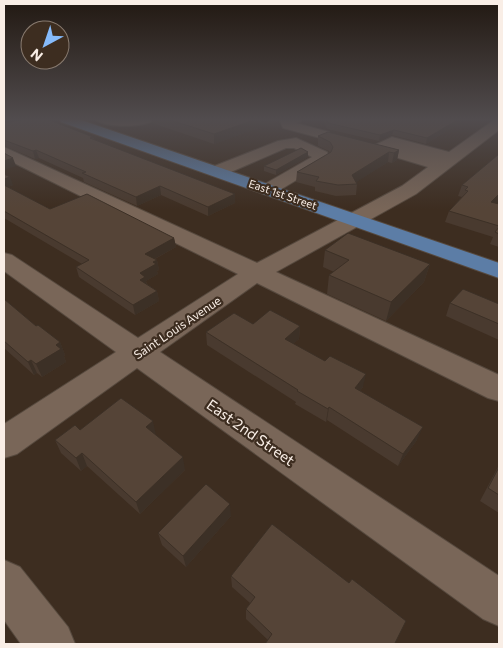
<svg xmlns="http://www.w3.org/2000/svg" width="503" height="648" viewBox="0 0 503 648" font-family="Commissioner,sans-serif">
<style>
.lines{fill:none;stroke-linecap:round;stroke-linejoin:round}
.minor-casing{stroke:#56493e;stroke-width:2}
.major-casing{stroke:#56493e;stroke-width:2}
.minor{fill:#796658;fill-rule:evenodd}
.major{fill:#5c7da6;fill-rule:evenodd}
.wall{fill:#493a2f}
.shaded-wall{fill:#3c3026}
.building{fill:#554437;stroke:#3c3026}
.labels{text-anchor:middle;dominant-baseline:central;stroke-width:4.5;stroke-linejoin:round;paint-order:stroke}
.far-street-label{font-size:11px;fill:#f9eee6;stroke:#3d2d20}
.street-label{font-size:12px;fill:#f9eee6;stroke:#3d2d20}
.near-street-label{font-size:15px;fill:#f9eee6;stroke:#3d2d20}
</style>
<rect width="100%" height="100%" fill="#3d2d20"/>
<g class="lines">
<g class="minor-casing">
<path id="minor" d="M95,119H155C147,128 103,128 95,119Z
M282,119H302L300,122L296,123L329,132L331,135L329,138L324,139L283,128L280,121Z
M499,119V130L416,194L276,272L499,375V401L488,398L257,283L160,352L499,576V626L483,619L137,368L17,454L4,458V424L116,352L4,271V253L12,255L138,338L238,274L4,158V147L257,263L402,186L428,167L375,151L373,148L375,145L392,137L449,152L494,120Z
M296,138L327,152L330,158L328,161L275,193L269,195L263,193L260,189L263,185L312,157L294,148H286L224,175L218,176L212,175L209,171L212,167L278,141Z
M4,560L20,567L68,627L75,644H21L4,620Z"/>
</g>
<g class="major-casing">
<path id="major" d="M59,119H78L499,263V278L61,122Z"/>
</g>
<use href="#minor" class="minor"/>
<use href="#major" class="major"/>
</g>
<path class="wall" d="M151,119H281L278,121L214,144L152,123Z
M323,119H466L426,144L392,135L379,141L327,129Z
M4,123L93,137L94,139L235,203L208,216L161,195L137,206L84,182L83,178L39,158L35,159L4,146Z
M318,136L399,150L397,160L392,163L388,162L356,182L357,184L356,195L336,196L315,191V187L296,182L297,172L330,153L329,151L318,146Z
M499,154L497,204H499V247L490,244L493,237L445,222L449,211L462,197L458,196L462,185Z
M308,157L276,175L264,171V166Z
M4,174L13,185L8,187L50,209L174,238L176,247L155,259L157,260L159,270L157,271L158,274L146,281L147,284L157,291L159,301L135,315L79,277L76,267L82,264L4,218Z
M325,250L430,264L424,282L386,321L327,294L329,275L334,272L323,267Z
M4,299L36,326L60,342L65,355L64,356L66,362L42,377L37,373L34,375L4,348Z
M450,303L499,304V340L446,316Z
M253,324L300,326L299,339L293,344L363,387L360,391L417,440L398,466L327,420L326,422L295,404L296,402L207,345L206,332Z
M80,430L156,435H155L185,470L140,514L87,466L81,471L61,453L55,440Z
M499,465V513L480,501Z
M231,516L186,567L162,545L158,533Z
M231,576L349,583L406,621L268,640L246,619V609L250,603L232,587Z"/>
<path class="shaded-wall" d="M257,119H281L278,121L214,144V134Z
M459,119H466L426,144L427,138Z
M394,130L392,135L379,141L380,135Z
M36,150L39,158L35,159L33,151Z
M399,150L397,160L392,163L394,153Z
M308,152V157L276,175V170Z
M389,152L388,162L352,185V175Z
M13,158L16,166L4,170V161Z
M10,177L13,185L4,189V179Z
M160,186L161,195L137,206L136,197Z
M235,194V203L208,216V207Z
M499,194V201L487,213L491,202Z
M174,238L176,247L147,263L145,254Z
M157,260L159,270L157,271L158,274L146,281L147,287L140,280V273L153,262Z
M430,264L424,282L386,321L391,302Z
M157,291L159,301L135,315L133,305Z
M300,326L299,339L284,352L285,339Z
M60,342L65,355L64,356L66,362L42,377L36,364L56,345Z
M31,360L37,373L34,375L28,362Z
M366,374L363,387L352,401L355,388Z
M329,407L327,420L326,422L328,409Z
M153,421L156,435L149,441L146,427Z
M423,427L417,440L398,466L403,454Z
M82,453L87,466L81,471L76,458Z
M183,457L185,470L140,514L136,502Z
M230,504L231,516L186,567L183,556Z"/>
<path class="building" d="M25,119H47L93,137L90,138L235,194L208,207L160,186L136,197L82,173L86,172L36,150L33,151L4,140V123Z
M167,119H257L214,134Z
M326,119H459L427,138L394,130L380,135L328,123Z
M328,132L399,150L394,153L389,152L352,175L357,184L338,185L316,181L319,177L297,172L331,152L333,147L330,142L318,136Z
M301,148L308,152L276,170L264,166Z
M4,153L13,158L4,161Z
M499,154V194L491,202L499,204V226L449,211L468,191L465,190L468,187L462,185Z
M4,174L10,177L4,179Z
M4,185L50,209L87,194L174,238L145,254L157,260L153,262L156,264L140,273L145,277L140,280L157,291L133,305L76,267L89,260L4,211Z
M499,227V234L495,232Z
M348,233L430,264L391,302L329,275L349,260L325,250Z
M463,289L499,304V324L450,303Z
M4,299L36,326L38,325L60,342L56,345L61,349L36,364L31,360L28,362L4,341Z
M270,310L300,326L285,339L325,361L330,356L366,374L355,388L423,427L403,454L329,407L328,409L297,391L298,390L206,332L234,313L253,324Z
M121,398L153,421L146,427L183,457L136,502L82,453L76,458L55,440L75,425L80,430Z
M499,467V495L488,488Z
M206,484L230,504L183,556L158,533Z
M272,524L349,583L352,579L406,621L395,643L397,644H265L272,634L246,609L255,597L231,576Z"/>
<linearGradient id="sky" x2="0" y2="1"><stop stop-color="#221912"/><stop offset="0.57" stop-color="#514c4e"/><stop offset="1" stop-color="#514c4e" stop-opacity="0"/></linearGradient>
<rect width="503" height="209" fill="url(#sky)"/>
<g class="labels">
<g class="far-street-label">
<text transform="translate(283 194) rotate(19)">East 1st Street</text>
</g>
<g class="street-label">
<text transform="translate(177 327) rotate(-34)">Saint Louis Avenue</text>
</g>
<g class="near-street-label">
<text transform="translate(251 432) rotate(35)">East 2nd Street</text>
</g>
</g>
<rect width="503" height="648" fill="none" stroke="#f9eee6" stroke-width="10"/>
<g transform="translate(45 45) rotate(220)"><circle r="24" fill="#3d2d20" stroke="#887a6f"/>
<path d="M0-4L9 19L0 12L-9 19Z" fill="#86bbfb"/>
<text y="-8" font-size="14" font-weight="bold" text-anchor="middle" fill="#f9eee6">N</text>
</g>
</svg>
